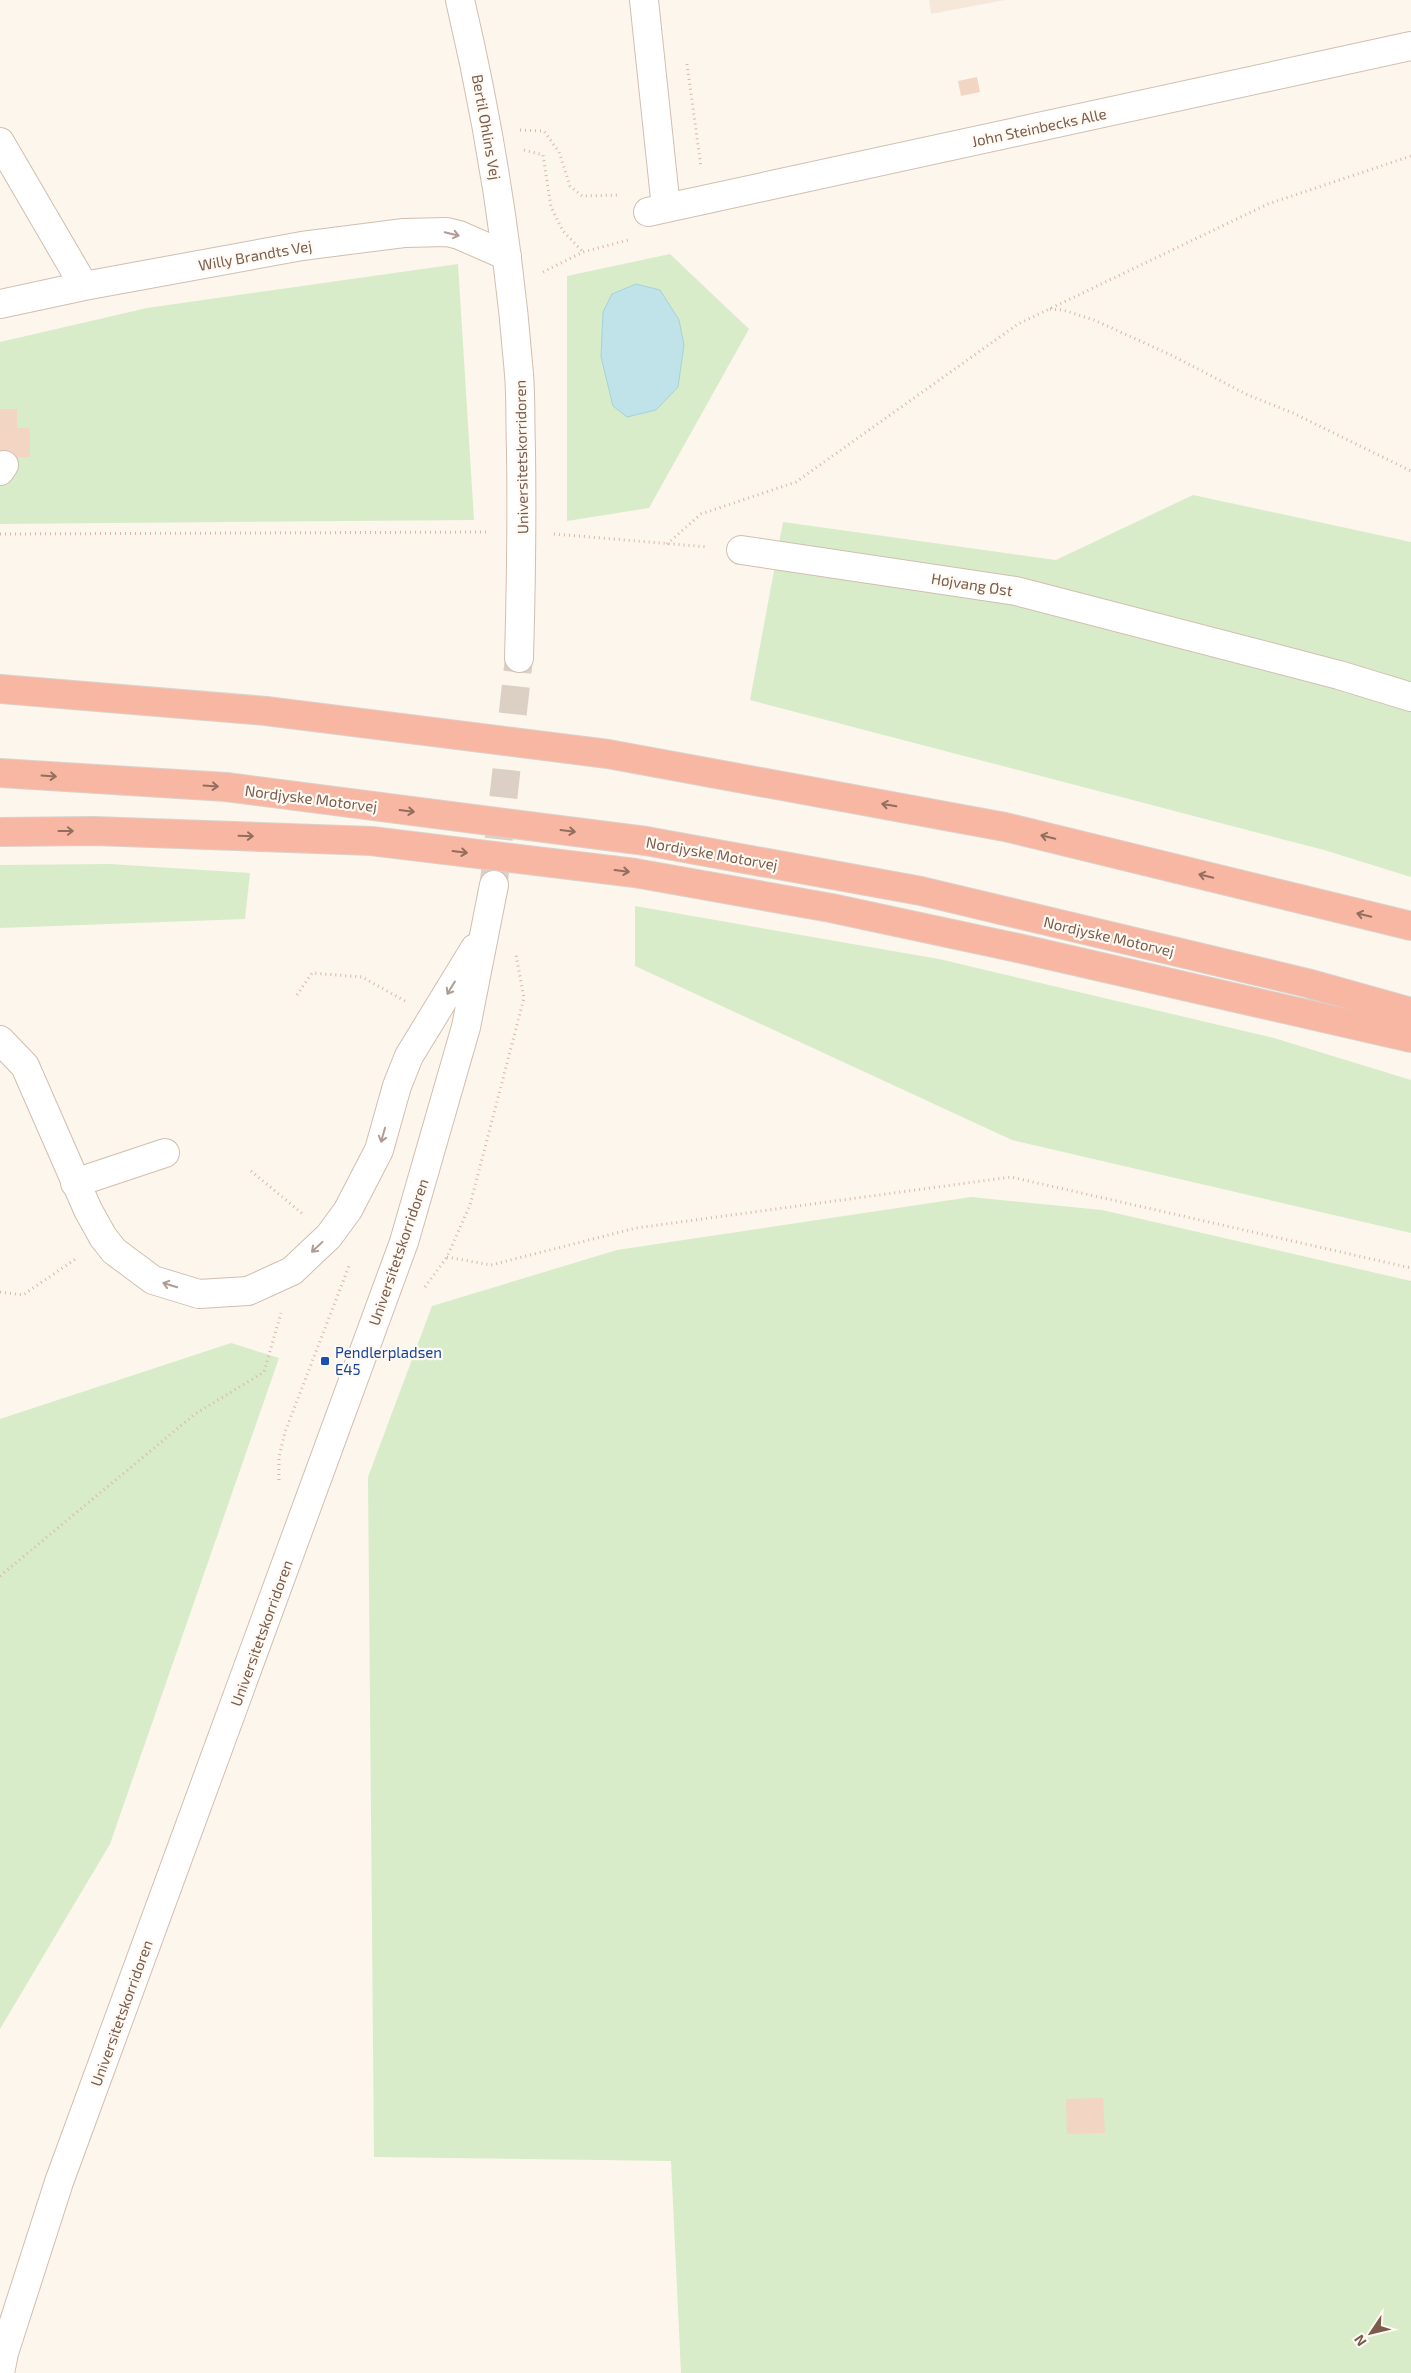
<svg xmlns="http://www.w3.org/2000/svg" width="1411" height="2373" viewBox="0 0 1411 2373" font-family="'Exo 2',sans-serif">
<style>
.residential{fill:#f5e8da}
.green{fill:#d8ecc9}
.water{fill:#bfe3e8;stroke:#a5d3da}
.building{fill:#f3d5c3}
.lines{fill:none;stroke-linecap:round;stroke-linejoin:round}
.minor-tunnel{stroke:#dcd0c4;stroke-width:28;stroke-dasharray:28 14;stroke-linecap:butt}
.minor-casing{stroke:#d1beb0;stroke-width:30}
.highway-casing{stroke:#dad1cd;stroke-width:30}
.path{stroke:#d9b8a5;stroke-width:3;stroke-dasharray:1 4;stroke-linecap:butt}
.minor{stroke:#fff;stroke-width:28}
.highway{stroke:#f7b7a3;stroke-width:28}
.oneway{stroke:#af9d94}
.oneway2{stroke:#936e5e}
.transit-dot{fill:#1a4fb4;stroke:#fffaf3;stroke-width:2}
.labels{text-anchor:middle;dominant-baseline:central;stroke-width:4.5;stroke-linejoin:round;paint-order:stroke}
.street-label{font-size:15px;fill:#7a5c4d;stroke:#fffaf3}
.transit-label{font-size:15px;fill:#164399;stroke:#fffaf3;text-anchor:start}
</style>
<rect width="100%" height="100%" fill="#fdf6ec"/>
<path class="residential" d="M929,0H1005L931,14Z"/>
<path class="green" d="M670,254L749,329L649,508L567,521V276Z
M458,264L474,520L0,524V342L147,308Z
M1193,495L1411,542V877L1324,850L750,700L783,522L1056,560Z
M110,864L250,873L245,919L0,928V865Z
M635,906L939,959L1274,1038L1411,1080V1233L1012,1140L635,966Z
M971,1197L1102,1210L1411,1281V2373H681L671,2161L374,2157L368,1477L432,1306L617,1250Z
M231,1343L279,1358L110,1844L0,2029V1419Z"/>
<path class="water" d="M636,284L660,290L679,320L684,345L678,387L656,410L627,417L613,406L601,357L603,312L612,294Z"/>
<path class="building" d="M977,77L980,92L961,96L958,81Z
M0,409H17V428H30V457H0Z
M1103,2098L1105,2133L1067,2134L1066,2099Z"/>
<g class="lines">
<path class="minor-tunnel" d="M494,881L519,658"/>
<g class="minor-casing">
<path id="minor" d="M460,0C489,123 509,248 519,374C521,399 520,425 521,450C522,519 521,589 519,658
M644,0L666,208
M0,142L84,286
M648,212L1411,46
M0,304L84,286L302,246L404,233L447,232L459,235L507,256
M0,471L4,465
M741,550L1016,591L1339,675L1411,697
M0,1040L25,1066L88,1210L103,1237L114,1251L153,1280L199,1294L248,1291L292,1271L329,1236L348,1210L379,1150L397,1086L409,1056L475,948
M75,1183L165,1153
M0,2373L4,2353L59,2182L404,1242L466,1027L494,885"/>
</g>
<g class="highway-casing">
<path id="highway" d="M0,689L266,711L608,754L1005,827L1411,926
M0,773L226,787L646,841L921,891L1307,983L1411,1012
M0,832L94,831L371,841L635,873L831,908L1018,948L1411,1038"/>
</g>
<path class="path" d="M687,64L701,167
M520,130L544,131L559,152L570,186L582,196L619,195
M524,150L543,155L551,207L563,231L583,252
M543,272L583,252L628,240
M1050,309L1063,310L1094,320L1171,355L1248,395L1293,413L1411,471
M0,534L488,532
M554,534L708,547
M667,544L701,514L796,482L1018,324L1268,204L1411,156
M297,995L312,973L362,977L405,1001
M251,1171L304,1215
M447,1257L491,1265L636,1228L1011,1177L1411,1268
M425,1287L447,1257L470,1205L524,998L516,955
M0,1292L23,1295L77,1258
M279,1480V1457L285,1432L349,1266
M0,1576L195,1414L264,1372L281,1313"/>
<use href="#minor" class="minor"/>
<use href="#highway" class="highway"/>
</g>
<defs><path id="oneway-shaft" d="M-6 0H5M1.5-3L5.5 0L1.5 3" fill="none" stroke-width="1.6" stroke-linecap="round" stroke-linejoin="round" transform="scale(1.25)"/></defs>
<g class="oneway">
<use href="#oneway-shaft" transform="translate(452 234) rotate(14)"/>
<use href="#oneway-shaft" transform="translate(451 988) rotate(121)"/>
<use href="#oneway-shaft" transform="translate(383 1135) rotate(106)"/>
<use href="#oneway-shaft" transform="translate(317 1247) rotate(137)"/>
<use href="#oneway-shaft" transform="translate(170 1285) rotate(-163)"/>
</g>
<g class="oneway2">
<use href="#oneway-shaft" transform="translate(49 776) rotate(4)"/>
<use href="#oneway-shaft" transform="translate(211 786) rotate(4)"/>
<use href="#oneway-shaft" transform="translate(889 805) rotate(-170)"/>
<use href="#oneway-shaft" transform="translate(407 811) rotate(7)"/>
<use href="#oneway-shaft" transform="translate(66 831)"/>
<use href="#oneway-shaft" transform="translate(568 831) rotate(7)"/>
<use href="#oneway-shaft" transform="translate(246 836) rotate(2)"/>
<use href="#oneway-shaft" transform="translate(1048 837) rotate(-166)"/>
<use href="#oneway-shaft" transform="translate(460 852) rotate(7)"/>
<use href="#oneway-shaft" transform="translate(622 871) rotate(7)"/>
<use href="#oneway-shaft" transform="translate(1206 876) rotate(-166)"/>
<use href="#oneway-shaft" transform="translate(1364 915) rotate(-166)"/>
</g>
<rect class="transit-dot" x="320" y="1356" width="10" height="10" rx="2.5"/>
<g class="labels">
<g class="street-label">
<text transform="translate(487 127) rotate(80)">Bertil Ohlins Vej</text>
<text transform="translate(1039 127) rotate(-12)">John Steinbecks Alle</text>
<text transform="translate(255 255) rotate(-10)">Willy Brandts Vej</text>
<text transform="translate(521 457) rotate(-91)">Universitetskorridoren</text>
<text transform="translate(972 584) rotate(9)">Højvang Øst</text>
<text transform="translate(311 798) rotate(7)">Nordjyske Motorvej</text>
<text transform="translate(712 853) rotate(10)">Nordjyske Motorvej</text>
<text transform="translate(1109 936) rotate(13)">Nordjyske Motorvej</text>
<text transform="translate(398 1252) rotate(-71)">Universitetskorridoren</text>
<text transform="translate(261 1633) rotate(-70)">Universitetskorridoren</text>
<text transform="translate(121 2013) rotate(-70)">Universitetskorridoren</text>
</g>
<g class="transit-label">
<text x="335" y="1352">Pendlerpladsen<tspan x="335" dy="17">E45</tspan></text>
</g>
</g>
<g transform="translate(1371 2333) rotate(235)" stroke="#fffaf3" stroke-width="4" paint-order="stroke">
<path d="M0-4L9 19L0 12L-9 19Z" fill="#7a5c4d"/>
<text y="-8" font-size="14" font-weight="bold" text-anchor="middle" fill="#7a5c4d">N</text>
</g>
</svg>
